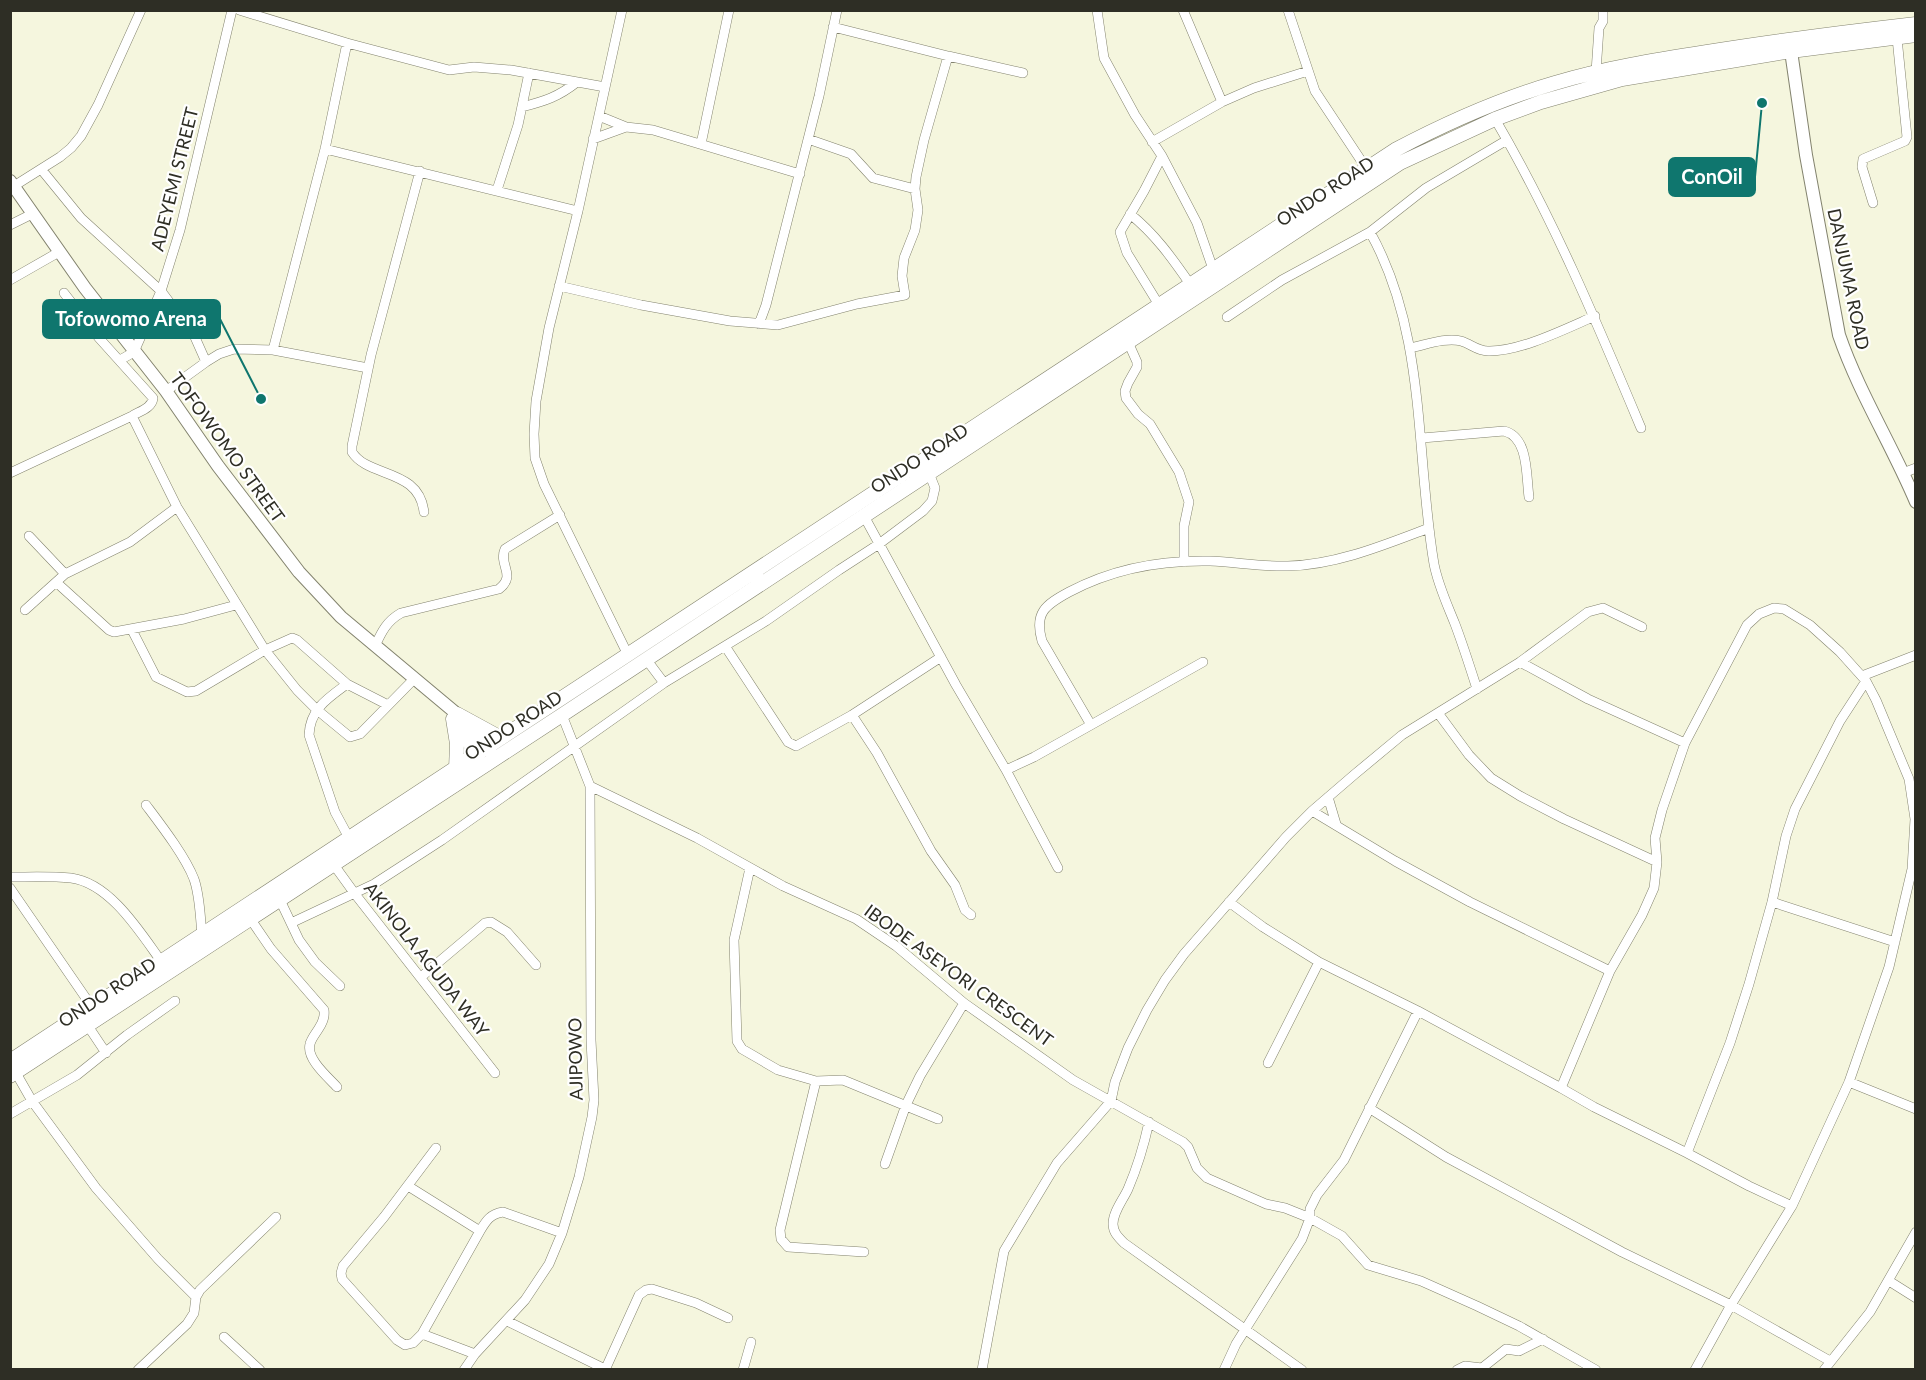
<svg xmlns="http://www.w3.org/2000/svg" width="1926" height="1380" viewBox="0 0 1926 1380" font-family="Lato,sans-serif">
<style>
.lines{fill:none;stroke-linecap:round;stroke-linejoin:round}
.street-casing{stroke:#83836e;stroke-width:10}
.secondary-casing{stroke:#83836e;stroke-width:14}
.primary-casing{stroke:#83836e;stroke-width:15}
.street{stroke:#fff;stroke-width:9}
.secondary{stroke:#fff;stroke-width:12}
.primary{stroke:#fff;stroke-width:14}
.labels{text-anchor:middle;dominant-baseline:central;stroke-width:4.5;stroke-linejoin:round;paint-order:stroke}
.street-label{font-size:18px;fill:#2e2e25;stroke:#fff}
.leader{fill:none;stroke:#0f766e;stroke-width:2}
.callout-dot{fill:#0f766e;stroke:#fff;stroke-width:2}
.callout{fill:#0f766e;stroke:#0f766e;stroke-width:2}
.callout-label{font-size:20px;text-anchor:middle;font-weight:bold;fill:#fff}
</style>
<rect width="100%" height="100%" fill="#f5f6de"/>
<g class="lines">
<g class="street-casing">
<path id="street" d="M239,10L347,43L449,70L474,67L511,70L605,87
M622,10L578,211L549,328L536,401L534,434L535,458L544,484L628,655
M1097,10L1104,58L1135,115L1162,156L1197,223L1213,269
M1183,10L1222,102
M1288,10L1315,91L1366,168
M833,27L948,56L1023,73
M1596,72L1599,28L1603,21V10
M522,107C545,101 558,97 577,82
M599,116L626,127L653,130L800,174
M1495,119C1553,218 1597,323 1641,428
M593,139L626,127
M808,139L851,154L873,178L915,189
M1152,142L1222,102L1254,88L1308,71
M701,144L729,10
M325,149L578,211
M41,169L81,218L161,291L194,335L206,362
M420,171L371,355L352,446V452C368,478 419,468 424,512
M14,186L60,157L71,148L81,136L98,105L141,10
M497,190L518,125L529,73
M1873,203L1862,167L1863,159L1905,141L1907,137L1897,38
M1130,214C1155,234 1172,258 1190,284
M10,225L32,214
M1370,232C1427,334 1415,452 1434,564C1438,585 1447,604 1455,624C1463,645 1470,667 1477,689
M10,280L59,252
M559,286L641,305L730,321L778,325L857,304L905,295L902,276L904,258L915,230L918,210L915,189L916,177L924,140L948,56
M1159,305L1127,253L1120,232L1144,191L1162,156
M1227,317L1282,280L1370,232L1426,188L1507,140
M759,324L766,305L819,96L837,10
M1128,342L1137,362V367L1128,383L1125,391L1126,398L1138,414L1150,424L1179,472L1189,502L1184,526V562
M1410,348C1425,345 1446,337 1461,341C1471,344 1477,351 1488,351C1519,352 1565,329 1595,316
M273,350L325,149L347,43
M120,360L134,352L161,291L180,230L232,10
M166,391L206,362L219,354L234,349L273,350L368,368
M132,416L177,507L265,650L297,690L316,709L350,737L360,734L414,679
M1422,438L1504,431C1529,437 1526,476 1529,497
M10,473L132,416C140,411 152,408 153,398L99,338L64,293
M1903,473L1916,468
M864,516L956,685L1006,770L1058,868
M29,536L65,574
M56,582L109,630L114,632L184,619L236,605
M25,610L65,574L130,542L177,507
M132,630L156,677L187,692L196,691L265,650L292,638L297,640L347,684L388,705
M375,646C382,631 387,621 401,613L499,589C517,575 498,565 505,549L560,515
M725,646L788,742L796,746L852,715L941,657
M646,659L664,683
M1520,662L1588,699L1685,743
M1862,676L1916,655
M347,684C328,698 310,709 309,735L335,812L349,838
M1438,713L1469,755L1491,778L1520,796L1564,819L1657,862
M852,715L877,753L931,851L955,885L965,910L971,915
M1091,725L1042,641C1034,613 1045,605 1069,592C1112,569 1161,560 1210,561C1236,562 1262,567 1288,566C1336,565 1384,545 1429,528
M1006,770L1034,757L1203,662
M590,786L697,838L783,886L856,919L896,946L964,1003L1073,1080L1183,1142L1188,1147L1197,1168L1207,1178L1266,1204L1285,1208L1310,1218L1302,1239L1236,1344L1224,1370
M1328,797L1336,824
M146,805C161,825 185,856 194,879C200,896 200,916 202,934
M1312,811L1395,861L1470,902L1610,971
M334,865L355,894L495,1073
M750,868L734,940L737,1041L742,1049L778,1070L816,1081L843,1080L938,1119
M10,877C30,877 51,876 71,878C110,883 140,932 161,961
M10,888L92,1007
M280,900L299,940L315,962L340,986
M1229,902L1263,927L1319,962L1418,1011L1561,1088L1594,1107L1687,1153L1749,1186L1792,1206
M1772,902L1895,942
M247,914L271,949L324,1010C325,1017 323,1022 319,1028C316,1033 311,1039 310,1044C306,1059 328,1077 337,1087
M291,923L374,884L442,840L664,683L766,621L839,570L879,544L923,511L932,501L935,488L929,473
M421,977L485,923L491,922L507,932L536,965
M1418,1011L1344,1160L1317,1195L1310,1209V1218L1342,1236L1368,1265L1421,1281L1477,1306L1519,1326L1596,1370
M88,1026L106,1053
M1268,1063L1319,962
M16,1073L32,1101L96,1188L158,1259L196,1297L200,1290L276,1217
M816,1081L780,1230L781,1239L788,1247L864,1252
M1849,1082L1916,1109
M1561,1088L1610,971L1642,915L1654,888L1657,862L1655,838L1662,810L1685,743L1747,625L1759,614L1774,608L1784,609L1810,625L1840,652L1866,681L1876,700L1909,779L1915,819L1912,869L1889,967L1849,1082L1792,1206L1731,1305L1695,1370
M1369,1108L1446,1157L1622,1252L1731,1305L1830,1361
M10,1114L77,1075L127,1035L175,1001
M1149,1122C1144,1145 1137,1168 1128,1189C1123,1200 1113,1212 1113,1224C1113,1232 1118,1237 1124,1243L1302,1370
M436,1148L384,1217L343,1266L341,1273L342,1279L397,1340L405,1345L413,1343L422,1334L480,1231
M1687,1153L1730,1043L1749,984L1772,902L1786,836L1795,809L1840,721L1866,681
M885,1164L906,1105L920,1076L964,1003
M408,1186L480,1231C486,1221 490,1214 503,1212L562,1233
M1889,1281L1916,1298
M507,1321L607,1370
M422,1334L475,1354
M224,1337L260,1370
M138,1370L187,1324L194,1313L196,1297
M464,1370L475,1354L525,1300L549,1264L562,1233L579,1177L592,1117L594,1100L591,1040L590,786L562,715
M605,1370L639,1295L646,1290L652,1289L696,1303L728,1318
M743,1370L751,1342
M982,1370L1004,1251L1057,1163L1111,1101L1115,1082L1128,1048L1147,1010L1165,980L1184,954L1286,837L1312,811L1355,774L1402,735L1520,662L1588,612L1603,608L1642,627
M1457,1370L1465,1366L1482,1368L1506,1349L1519,1351L1543,1339
M1824,1370L1870,1312L1916,1232"/>
</g>
<g class="secondary-casing">
<path id="secondary" d="M1791,51L1806,155L1839,335C1859,393 1892,445 1916,502
M10,181L85,288L166,391L218,466L299,572L341,617L457,714L492,754
M455,722L481,763"/>
</g>
<g class="primary-casing">
<path id="primary" d="M457,714L501,738
M453,719L457,744L456,769
M10,1061L1395,150C1446,123 1500,99 1555,83C1605,68 1656,60 1707,52C1776,41 1846,32 1916,24
M10,1076L562,715L1400,163L1495,119L1541,102L1622,79L1791,51L1916,35"/>
</g>
<use href="#street" class="street"/>
<use href="#secondary" class="secondary"/>
<use href="#primary" class="primary"/>
</g>
<g class="labels">
<g class="street-label">
<text transform="translate(174 179) rotate(-76)">ADEYEMI STREET</text>
<text transform="translate(1325 191) rotate(-33)">ONDO ROAD</text>
<text transform="translate(1849 279) rotate(78)">DANJUMA ROAD</text>
<text transform="translate(228 447) rotate(54)">TOFOWOMO STREET</text>
<text transform="translate(919 458) rotate(-33)">ONDO ROAD</text>
<text transform="translate(513 725) rotate(-33)">ONDO ROAD</text>
<text transform="translate(427 959) rotate(52)">AKINOLA AGUDA WAY</text>
<text transform="translate(959 975) rotate(36)">IBODE ASEYORI CRESCENT</text>
<text transform="translate(107 992) rotate(-33)">ONDO ROAD</text>
<text transform="translate(575 1059) rotate(-91)">AJIPOWO</text>
</g>
</g>
<path class="leader" d="M1762 103L1755 177M261 399L220 319"/>
<g class="callout-dot">
<circle cx="1762" cy="103" r="6"/>
<circle cx="261" cy="399" r="6"/>
</g>
<g class="callout">
<rect x="1669" y="158" width="86" height="38" rx="6"/>
<rect x="43" y="300" width="177" height="38" rx="6"/>
</g>
<g class="callout-label">
<text x="1712" y="184">ConOil</text>
<text x="131" y="326">Tofowomo Arena</text>
</g>
<rect width="1926" height="1380" fill="none" stroke="#2e2e25" stroke-width="24"/>
</svg>
